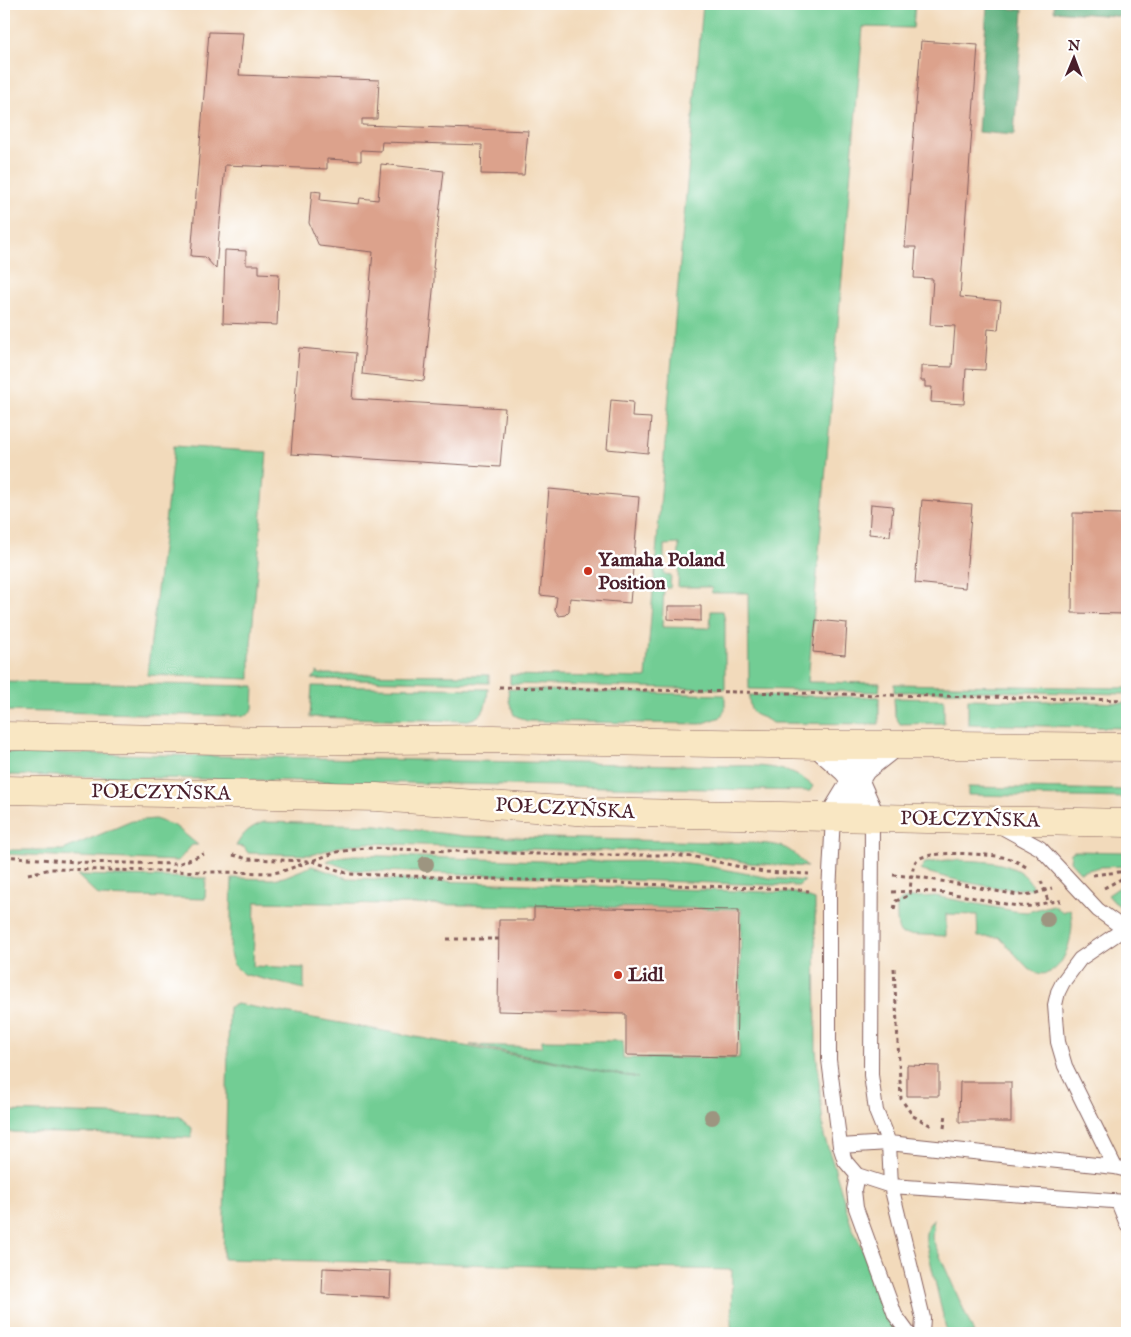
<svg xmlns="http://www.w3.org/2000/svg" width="1131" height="1337" viewBox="0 0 1131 1337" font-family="'IM FELL English',serif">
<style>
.green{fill:#72cd94;stroke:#5e7660}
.forest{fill:#5db07e;stroke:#546854}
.building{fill:#dca28c}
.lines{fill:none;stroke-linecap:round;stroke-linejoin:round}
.service-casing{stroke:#85605d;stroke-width:16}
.minor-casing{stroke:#85605d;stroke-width:28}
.secondary-casing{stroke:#85605d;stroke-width:29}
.path{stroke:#85605d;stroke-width:3;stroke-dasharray:4 4;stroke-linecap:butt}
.service{stroke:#fff;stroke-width:14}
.minor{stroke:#fff;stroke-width:26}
.secondary{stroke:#f9e7c3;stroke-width:28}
.tree{fill:#9d9580}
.poi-dot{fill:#c8321e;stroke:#fff;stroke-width:2}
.labels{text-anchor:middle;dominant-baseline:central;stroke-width:5;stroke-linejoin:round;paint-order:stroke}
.poi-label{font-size:20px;font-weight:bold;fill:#4a1f2b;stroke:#fff;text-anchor:start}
.street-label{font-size:20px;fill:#4a1f2b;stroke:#fff}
</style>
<rect width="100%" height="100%" fill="#fff"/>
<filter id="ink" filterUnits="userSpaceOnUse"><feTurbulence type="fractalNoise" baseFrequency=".02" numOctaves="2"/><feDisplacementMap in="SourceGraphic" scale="10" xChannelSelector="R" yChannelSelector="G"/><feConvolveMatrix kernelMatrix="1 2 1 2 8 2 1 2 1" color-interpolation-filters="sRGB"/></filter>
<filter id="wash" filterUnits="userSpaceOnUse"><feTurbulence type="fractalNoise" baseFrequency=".0096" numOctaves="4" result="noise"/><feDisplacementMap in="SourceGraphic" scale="20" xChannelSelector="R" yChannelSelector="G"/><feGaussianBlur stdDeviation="1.12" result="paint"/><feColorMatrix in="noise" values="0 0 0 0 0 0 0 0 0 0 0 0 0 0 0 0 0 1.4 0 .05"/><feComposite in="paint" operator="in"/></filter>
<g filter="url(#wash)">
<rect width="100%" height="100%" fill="#f2dabb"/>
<path class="green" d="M703,4H915L913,28L863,27L808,682L880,683L879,692L749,689L748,593H712L711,587H678L679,544L664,545V574L671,575L670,588H664L662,627L710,628L711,611H723L725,622V689L510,684V675L646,678L677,296Z
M174,446L267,452L250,657V679L147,675Z
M317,672L320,674L489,675V683L312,679Z
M4,681L254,686L253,709L248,715L236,716L4,711Z
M894,684L1127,688V694L977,691L894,692Z
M312,686L488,689C486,709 485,717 464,721L310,717Z
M508,689L725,695V709L721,717L701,724L527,721L514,715L509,701Z
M749,695L879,697V724L772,723C759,712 749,721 749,695Z
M894,698L944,699V723L900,724L895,716Z
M968,699L1127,703V728L968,724Z
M4,752L732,766C760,765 791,766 813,786L810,791L4,775Z
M968,787L1127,790V798L968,795Z
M155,819L175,826L198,845H192L178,861L4,854V850H63L132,821Z
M264,822L377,825L464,836L756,843C784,845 788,846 807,867L749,863L691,851L668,849L587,851L366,843L338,847L311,855L248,853L244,847L236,846C243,833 250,827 264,822Z
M1074,851L1127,852V866L1100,867L1080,872L1070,861L1071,853Z
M354,855L574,862L670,861L696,864L770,878L805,881L798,886L351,870L327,861L337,857Z
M947,860C974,861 1022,858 1033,888C1005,893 948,879 920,870L925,863Z
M312,866L347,878L795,893L815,900L816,1049L824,1136L835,1169L851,1225L865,1254L896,1333H731L732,1270L223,1259L229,1007L237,1004L638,1078L470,1045L542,1047V1040L623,1041V1058H739L741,909L255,902L253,966L304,968V989L243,974L233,964L230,953L232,878L272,879L284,877Z
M77,875L206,878L205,899L99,896Z
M1127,882V911L1114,902L1108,895Z
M935,896L1014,911L1027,912L1053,905L1063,912L1070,909C1078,932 1061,991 1029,969L999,937H978L977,915L946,914V936L901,934C897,929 898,925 897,919C897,914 896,906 899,902C903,896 927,897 935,896Z
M4,1111L179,1116L192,1128L191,1138L123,1134L4,1132Z
M934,1218L932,1238L974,1333H947L926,1242C925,1231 927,1227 934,1218Z"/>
<path class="forest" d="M1054,4H1127V17L1054,11Z
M987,6L1023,10L1014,135L978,132Z"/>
<g id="blocks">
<path class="building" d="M209,32L243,33L239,75L379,80L377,119H362V125L528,131L524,175L481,174L482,145L382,142L381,151L361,150V161L327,159V169L225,165L216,269L205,257L191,256Z
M921,41L978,45L960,297L1001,301L998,330L988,329L985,370L966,369L964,404L931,402L932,387H925V381H921V366L952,367L955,326L930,325L933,279L914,278L916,247H905Z
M381,164L444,171L433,268H434V281L424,381L362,374L373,252L319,246L309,223L312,191L321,192L320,200L359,204L360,198L378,200Z
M225,250L246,251V265H259V273L279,274L277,325L223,323Z
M299,348L356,353L352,399L505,408L500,467L291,454Z
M611,400L633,402L632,417L651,418L648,453L607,449Z
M549,489L639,497L630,603L570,598L569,611L565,615L559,616L555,610L557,597L540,595Z
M922,500L972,504L965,588L915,583Z
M1123,500H1127V614L1072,613L1073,513L1123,514Z
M871,504L893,506L890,536L869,534Z
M668,606H701V621L668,619Z
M816,620L847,623L845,655L813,652Z
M534,907L739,910L736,1057L626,1055V1014L498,1011L499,920H534Z
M907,1065L939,1066V1096H907Z
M960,1082H1011V1122H959Z
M323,1268L391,1271L390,1297L322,1294Z"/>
</g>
</g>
<g filter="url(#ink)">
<use href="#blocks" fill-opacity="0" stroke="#85605d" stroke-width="1"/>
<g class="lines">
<g class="service-casing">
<path id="service" d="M833,817L829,892V1060L840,1146L845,1161L857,1175L891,1186L1127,1202
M872,818L871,1075L876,1111L889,1143L891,1186L923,1318L922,1333
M1000,826L1040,848L1098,910L1127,931
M840,1146L889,1143L1115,1167L1127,1170
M1115,1167L1065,1066L1058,1042L1055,1005L1058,992L1063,982L1080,959L1124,929
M857,1175L854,1190L856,1208L895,1315L908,1333
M1118,1202L1127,1224"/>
</g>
<g class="minor-casing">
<path id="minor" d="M819,745L846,769L855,780L872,818
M833,817L863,768L892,745"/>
</g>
<g class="secondary-casing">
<path id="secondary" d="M4,736L273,741L493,739L819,745H955L1127,747
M4,790L376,797L590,812L1127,823"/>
</g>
<path class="path" d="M499,687L1127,700
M233,855L248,859L312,861L349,874L789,889L809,891
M4,856L76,862L178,864L204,854
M28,874L51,869L273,873L283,871L337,852L366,848L567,855H668L695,857L763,872L809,874
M893,875L919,877L1018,895L1033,894L1052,888
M1093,875L1127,871
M1041,881L1048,901
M1104,888L1127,876
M892,892C910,891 928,891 946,893C970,896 994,903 1019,906C1033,908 1046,901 1061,901
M894,909L896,901L910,895C910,888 912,866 916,861C926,849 992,854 1007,858C1014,860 1021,864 1028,868
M447,939H499
M894,968L901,1099L913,1116L932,1126
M944,1128L946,1114"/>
<use href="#service" class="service"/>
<use href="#minor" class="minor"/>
<use href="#secondary" class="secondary"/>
</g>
<g class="tree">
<circle cx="426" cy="864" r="8"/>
<circle cx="1047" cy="919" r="8"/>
<circle cx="712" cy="1117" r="8"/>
</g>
</g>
<g class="poi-dot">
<circle cx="588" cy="571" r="5"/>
<circle cx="618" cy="975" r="5"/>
</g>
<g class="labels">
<g class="poi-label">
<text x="598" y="560">Yamaha Poland<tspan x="598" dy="23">Position</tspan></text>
<text x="628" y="975">Lidl</text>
</g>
<g class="street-label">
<text transform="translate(161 793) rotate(1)">POŁCZYŃSKA</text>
<text transform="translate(565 809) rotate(3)">POŁCZYŃSKA</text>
<text transform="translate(970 820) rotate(1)">POŁCZYŃSKA</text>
</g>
</g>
<rect width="1131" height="1337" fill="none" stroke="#fff" stroke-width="20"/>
<g transform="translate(1074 58) rotate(1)" stroke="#ffffff" stroke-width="4" paint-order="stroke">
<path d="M0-4L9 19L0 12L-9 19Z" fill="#4a1f2b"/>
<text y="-8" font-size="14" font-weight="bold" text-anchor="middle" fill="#4a1f2b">N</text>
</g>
</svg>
